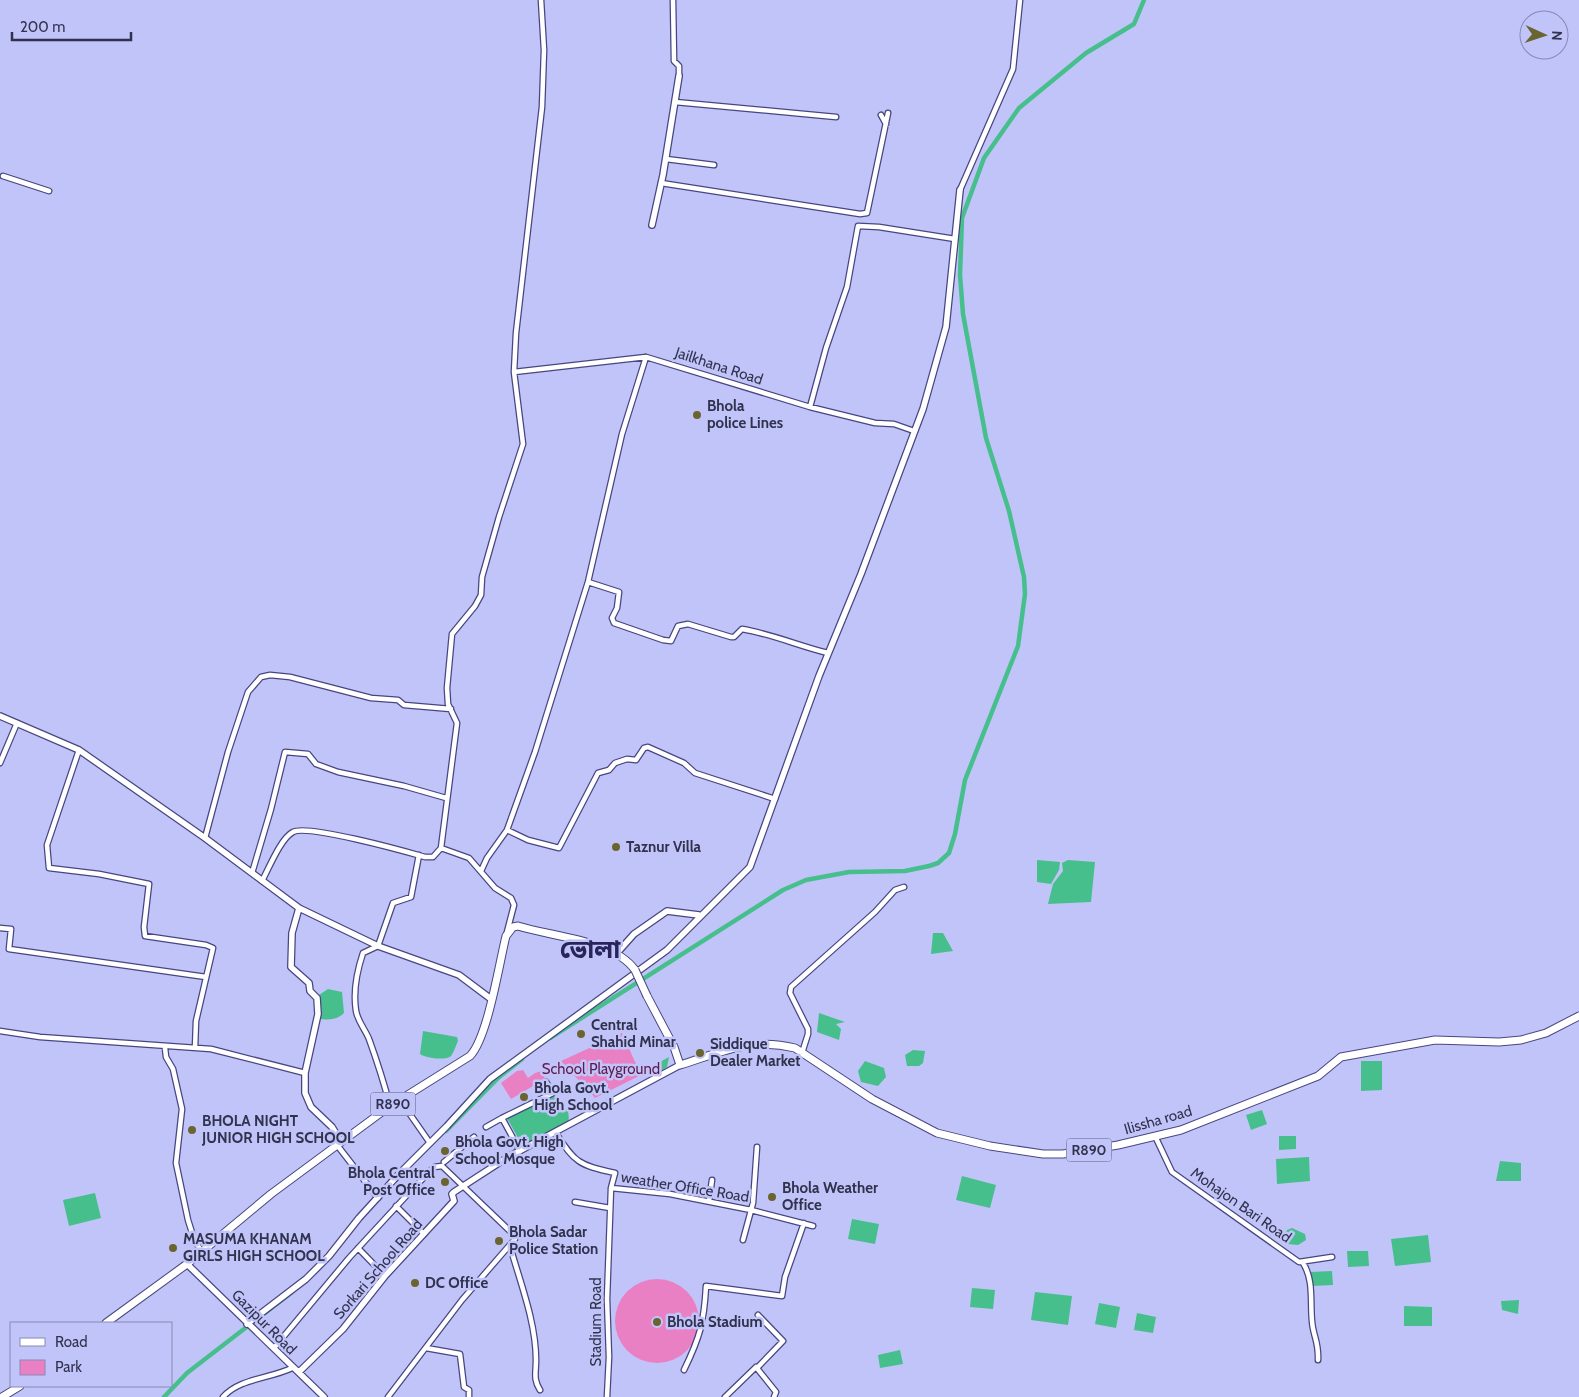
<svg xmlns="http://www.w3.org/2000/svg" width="1579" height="1397" viewBox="0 0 1579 1397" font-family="Cabin,'Noto Sans Bengali',sans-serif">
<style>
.green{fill:#ea80c4}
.water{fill:#46bf8d}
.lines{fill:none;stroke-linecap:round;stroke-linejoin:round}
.canal{stroke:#46bf8d;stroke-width:4.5}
.minor-casing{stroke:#474680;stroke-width:7}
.tertiary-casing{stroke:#474680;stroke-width:8}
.primary-casing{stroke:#474680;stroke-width:9}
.minor{stroke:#fff;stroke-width:4.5}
.tertiary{stroke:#fff;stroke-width:5.5}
.primary{stroke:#fff;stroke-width:7}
.primary-bridge-casing{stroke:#474680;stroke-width:9;stroke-linecap:butt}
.primary-bridge{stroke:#fff;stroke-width:7}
.poi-dot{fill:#6a6430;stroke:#c1c4f9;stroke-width:2}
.labels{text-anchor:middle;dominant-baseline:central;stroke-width:5;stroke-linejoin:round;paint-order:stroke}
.shield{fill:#c1c4f9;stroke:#5c5e81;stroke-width:1}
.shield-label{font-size:14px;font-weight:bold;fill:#31324d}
.street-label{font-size:15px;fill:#31324d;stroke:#c1c4f9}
.poi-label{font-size:15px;font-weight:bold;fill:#31324d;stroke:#c1c4f9;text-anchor:start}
.park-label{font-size:15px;fill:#601a4b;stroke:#c1c4f9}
.town-label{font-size:25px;font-weight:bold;fill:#29255b;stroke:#c1c4f9}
</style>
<rect width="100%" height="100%" fill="#c1c4f9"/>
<path class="green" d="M622,1033L641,1075L595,1098L561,1061Z
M523,1070L528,1078L535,1073L542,1071L545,1079L511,1099L501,1083L517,1071Z
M615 1321a42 42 0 1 1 84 0a42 42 0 1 1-84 0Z"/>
<path class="water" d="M1037,860L1060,862L1059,870L1051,884L1037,882Z
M1068,860L1095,862L1091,902L1048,904L1053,884L1063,871L1062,863Z
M933,933H943L953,951L931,954Z
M328,989L342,992L344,1013C337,1020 328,1020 319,1019V995Z
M819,1013L845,1022L836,1024L841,1029L839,1040L817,1032Z
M423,1031L457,1037L458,1041C456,1045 454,1052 451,1056C446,1061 425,1058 420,1054Z
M913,1050L925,1051L923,1063L919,1066H907L905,1055Z
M669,1057L667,1067L653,1076L649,1068Z
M865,1061L884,1068L886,1077L878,1086L861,1082L858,1071Z
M1361,1061H1382V1090L1361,1091Z
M555,1096C566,1101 572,1114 567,1126L526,1147L522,1145L507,1118Z
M1262,1110L1267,1124L1251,1130L1246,1115Z
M1279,1136H1296V1149L1279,1150Z
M1309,1157L1310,1181L1277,1184L1276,1159Z
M1500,1161L1521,1163V1181H1496Z
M962,1176L996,1185L990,1208L956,1200Z
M95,1193L101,1218L69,1226L63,1200Z
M852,1219L879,1224L875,1244L848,1239Z
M1292,1228L1305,1234L1306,1240L1298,1245L1288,1244L1285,1234L1287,1230Z
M1428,1235L1431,1262L1395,1266L1391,1239Z
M1347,1251H1368L1369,1266L1348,1267Z
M1332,1271L1333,1285L1311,1286L1310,1272Z
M972,1288L995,1290L993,1309L970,1307Z
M1035,1292L1072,1296L1068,1325L1031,1320Z
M1519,1300L1518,1314L1502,1310L1501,1301Z
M1099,1303L1120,1307L1116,1328L1095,1324Z
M1404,1306L1432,1307V1326H1404Z
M1137,1313L1156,1317L1153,1333L1134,1330Z
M900,1350L903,1364L880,1368L878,1355Z"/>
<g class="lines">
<path class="canal" d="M550,1038L783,890L806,880L849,872L905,871L929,866L938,863L949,853L955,834L965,780L1018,646L1025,594L1024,577L1009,511L986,438L963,314L960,275L962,218L984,158L1019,108L1086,53L1134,24L1144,0
M446,1131L498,1078L522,1059
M164,1397L187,1373L292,1292"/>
<g class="minor-casing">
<path id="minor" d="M673,0L674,61L679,66V76
M675,102L836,117
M881,115L886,124
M666,159L714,165
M3,176L49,191
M661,183L860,214L867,213L888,113
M960,190L1013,69L1020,0
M514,372L646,357L810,407L875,423L894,424L914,431
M810,407L826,348L847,287L858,226L879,227L955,239
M588,582L619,592L617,608L612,618L614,623L663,640L671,641L678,626L688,624L731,637H734L742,629C772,634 799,646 828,653
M79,750L47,845L49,868L99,874L149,884L144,927L145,936L206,945L213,948L196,1021L195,1048
M0,763L17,723
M507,830L528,840L559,848L598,773L609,770L615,763L627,759L636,760L644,748L648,747L684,763L695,773L775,799
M205,838L228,752L248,692L261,677L270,675L290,677L371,698L398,700L404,705L451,709
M481,871L487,858L507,830L535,752L588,582L622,434L646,357
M252,873L271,809L285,752L308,754L316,764L338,772L404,786L446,798
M262,881C269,868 281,838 293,832C307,824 404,851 425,857H433L441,848
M0,928L11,929L9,949L206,977
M507,932L514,905L511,898L495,888L469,858L441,848L457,723L448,704L447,688L452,634L475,606L481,595L482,577L499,517L523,444L514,372L516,333L542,107L544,50L541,0
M0,1031L40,1037L211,1049L305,1073
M165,1048L166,1057L173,1069L182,1109L176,1163L188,1220L194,1239L201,1251
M802,1053L808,1034V1029L790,993L791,987L875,912L895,890L904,887
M400,1100L430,1143
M390,1106C384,1083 377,1061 369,1039C365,1029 358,1022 356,1011C353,992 357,971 363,953L378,946L393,903L411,897L419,855
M486,1127L502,1118
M556,1133C575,1163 579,1165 615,1173L611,1188L607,1299L609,1357L607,1397
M1155,1136L1172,1172L1299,1262L1332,1257
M337,1145L378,1198
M520,1151L502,1118L553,1093L546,1082
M444,1162L474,1137
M611,1188L670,1194L751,1210L813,1226
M709,1201L712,1180
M575,1202L610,1208
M396,1206L424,1234
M743,1240L753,1203L757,1147
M510,1246C520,1282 536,1322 536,1360C536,1373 533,1379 540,1390
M358,1248L385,1276
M1303,1263C1314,1280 1310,1302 1312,1321C1313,1336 1319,1342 1318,1360
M274,1348L349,1258L408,1194L434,1167L442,1166L514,1235L515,1239L462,1300L388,1397
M426,1348L460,1354L464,1387L469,1390V1397
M757,1368L783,1341L758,1315
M684,1370C700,1337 704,1323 706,1286L782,1296L785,1277L804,1223
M223,1397C240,1378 269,1379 292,1368
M725,1397L756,1367L776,1392L774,1397"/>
</g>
<g class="tertiary-casing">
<path id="tertiary" d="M652,225L663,175L679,76
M0,716L79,750L205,838L299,908L378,946L459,975L491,999
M299,908L292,933L291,967L309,983L310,991L317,998L318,1014L305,1073V1093L311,1107L332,1127L341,1142
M617,953L634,934L667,911L699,915
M187,1264L324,1397
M247,1324L306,1279L329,1256L359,1218L399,1174L447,1126L490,1079L667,950L750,867L819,676L861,574L923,409L946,327L960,190
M299,1372L343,1329L385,1276L454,1201L452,1194L454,1192L508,1157L680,1065"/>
</g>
<g class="primary-casing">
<path id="primary" d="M647,996L674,1047L680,1065C722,1052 751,1037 795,1048L872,1099L937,1133L990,1146L1043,1154H1063L1118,1145L1181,1130L1318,1076L1341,1057L1435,1040L1499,1042L1521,1040L1546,1033L1579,1016
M106,1323L187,1264L271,1194L390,1106L470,1056C488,1037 499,964 506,936L513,927L518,926C553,937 614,940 635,970
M2,1397L20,1386"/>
</g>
<use href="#minor" class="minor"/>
<use href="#tertiary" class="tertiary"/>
<use href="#primary" class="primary"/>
<g class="primary-bridge-casing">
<path id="primary-bridge" d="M635,970L647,996"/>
</g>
<use href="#primary-bridge" class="primary-bridge"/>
</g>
<g class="poi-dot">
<circle cx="697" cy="415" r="5"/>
<circle cx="616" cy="847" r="5"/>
<circle cx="581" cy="1034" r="5"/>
<circle cx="700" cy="1053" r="5"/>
<circle cx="524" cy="1097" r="5"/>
<circle cx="192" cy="1130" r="5"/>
<circle cx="445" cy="1151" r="5"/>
<circle cx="445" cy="1182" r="5"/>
<circle cx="772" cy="1197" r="5"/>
<circle cx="499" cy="1241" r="5"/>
<circle cx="173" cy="1248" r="5"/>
<circle cx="415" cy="1283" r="5"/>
<circle cx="657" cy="1322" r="5"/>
</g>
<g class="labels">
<g class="shield">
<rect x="370.5" y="1092.5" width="45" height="23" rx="4"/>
<rect x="1066.5" y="1138.5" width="45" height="23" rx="4"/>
</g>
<g class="shield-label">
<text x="393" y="1104">R890</text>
<text x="1089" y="1150">R890</text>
</g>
<g class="street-label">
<text transform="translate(719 366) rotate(18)">Jailkhana Road</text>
<text transform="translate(1158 1120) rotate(-16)">Ilissha road</text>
<text transform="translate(685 1187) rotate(9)">weather Office Road</text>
<text transform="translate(1241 1205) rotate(35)">Mohajon Bari Road</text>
<text transform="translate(378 1269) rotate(-49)">Sorkari School Road</text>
<text transform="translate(264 1322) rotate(45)">Gazipur Road</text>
<text transform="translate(596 1322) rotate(-90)">Stadium Road</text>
</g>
<g class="poi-label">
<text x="707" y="406">Bhola<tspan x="707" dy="17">police Lines</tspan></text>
<text x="626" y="847">Taznur Villa</text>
<text x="591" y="1025">Central<tspan x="591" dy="17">Shahid Minar</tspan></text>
<text x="710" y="1044">Siddique<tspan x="710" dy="17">Dealer Market</tspan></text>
<text x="534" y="1088">Bhola Govt.<tspan x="534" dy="17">High School</tspan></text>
<text x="202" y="1121">BHOLA NIGHT<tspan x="202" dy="17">JUNIOR HIGH SCHOOL</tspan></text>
<text x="455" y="1142">Bhola Govt. High<tspan x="455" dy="17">School Mosque</tspan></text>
<text x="435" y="1173" text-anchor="end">Bhola Central<tspan x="435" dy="17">Post Office</tspan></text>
<text x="782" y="1188">Bhola Weather<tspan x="782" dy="17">Office</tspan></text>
<text x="509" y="1232">Bhola Sadar<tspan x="509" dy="17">Police Station</tspan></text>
<text x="183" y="1239">MASUMA KHANAM<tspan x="183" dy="17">GIRLS HIGH SCHOOL</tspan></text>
<text x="425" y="1283">DC Office</text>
<text x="667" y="1322">Bhola Stadium</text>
</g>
<g class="park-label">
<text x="601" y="1069">School Playground</text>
</g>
<g class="town-label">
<text x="590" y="949">ভোলা</text>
</g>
</g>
<rect x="10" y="1322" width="162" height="65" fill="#c1c4f9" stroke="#878ab4"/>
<rect x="20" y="1338" width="25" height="8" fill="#ffffff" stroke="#878ab4"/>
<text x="55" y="1347" font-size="15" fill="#31324d">Road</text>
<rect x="20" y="1360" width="25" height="15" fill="#ea80c4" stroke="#878ab4"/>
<text x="55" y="1372" font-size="15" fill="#31324d">Park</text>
<g transform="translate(1544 35) rotate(93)"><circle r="24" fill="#c1c4f9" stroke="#878ab4"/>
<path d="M0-4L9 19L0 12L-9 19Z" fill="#6a6430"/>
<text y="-8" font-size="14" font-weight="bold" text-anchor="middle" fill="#31324d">N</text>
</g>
<path d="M12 32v8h119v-8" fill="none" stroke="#31324d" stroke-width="2.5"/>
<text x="20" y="32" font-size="15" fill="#31324d" stroke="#c1c4f9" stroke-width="4" paint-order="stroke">200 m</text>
</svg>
